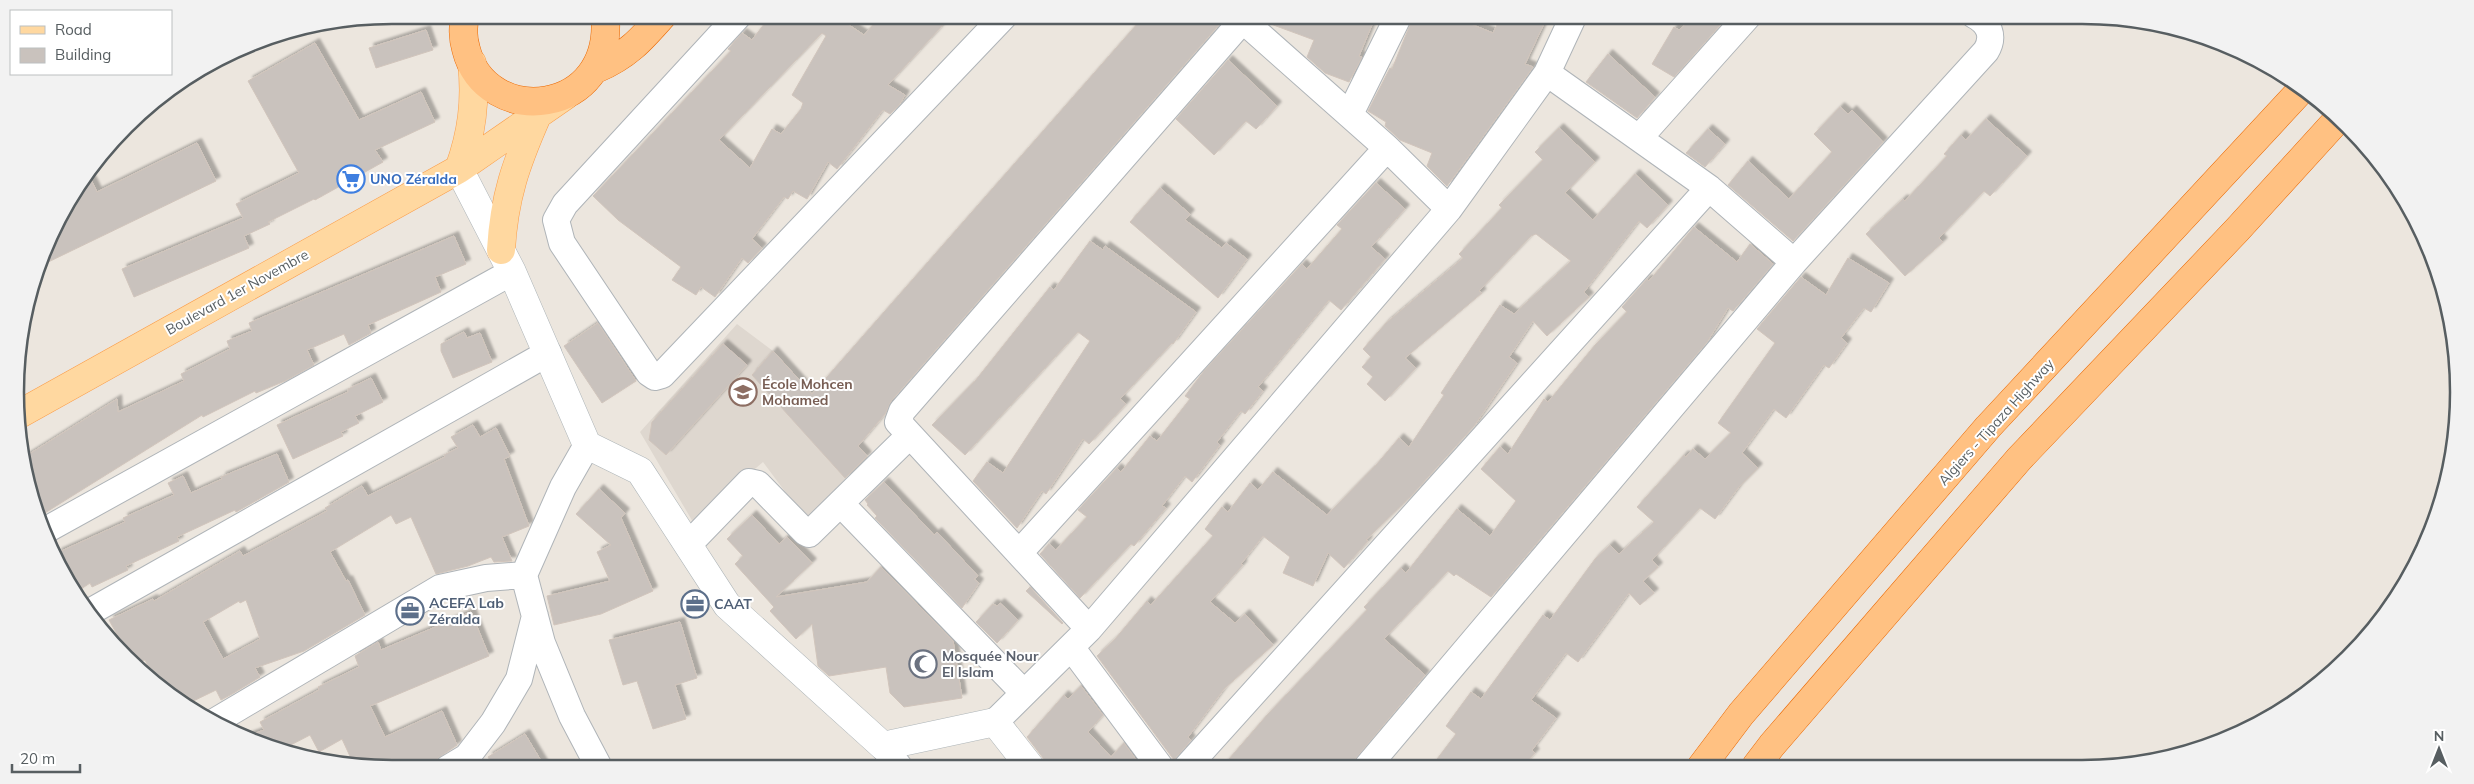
<svg xmlns="http://www.w3.org/2000/svg" width="2474" height="784" viewBox="0 0 2474 784" font-family="Mulish,sans-serif">
<style>
.education{fill:#ded7cf}
.building{fill:#c9c2bd;stroke:#d1c5bc;fill-rule:evenodd;filter:url(#shadow)}
.lines{fill:none;stroke-linecap:round;stroke-linejoin:round}
.street-casing{stroke:#afb4b8;stroke-width:28}
.secondary-casing{stroke:#aeb5b8;stroke-width:29}
.primary-casing{stroke:#fb9d48;stroke-width:29}
.highway-casing{stroke:#ea6700;stroke-width:29}
.street{stroke:#fff;stroke-width:26}
.secondary{stroke:#fff;stroke-width:28}
.primary{stroke:#ffd8a0;stroke-width:28}
.highway{stroke:#ffc182;stroke-width:28}
.labels{text-anchor:middle;dominant-baseline:central;stroke-width:4;stroke-linejoin:round;paint-order:stroke}
.shop-label{font-size:14px;font-weight:bold;fill:#366cbe;stroke:#fff;text-anchor:start}
.street-label{font-size:14px;fill:#575e61;stroke:#fff}
.education-label{font-size:14px;font-weight:bold;fill:#785e54;stroke:#fff;text-anchor:start}
.service-label{font-size:14px;font-weight:bold;fill:#4e5e75;stroke:#fff;text-anchor:start}
.worship-label{font-size:14px;font-weight:bold;fill:#5b616d;stroke:#fff;text-anchor:start}
.rim{fill:none;stroke:#575e61;stroke-width:2.5}
</style>
<defs>
<filter id="shadow"><feDropShadow dx="4.5" dy="-4.5" stdDeviation="1" flood-color="#0004"/></filter>
</defs>
<rect width="100%" height="100%" fill="#ece6de"/>
<path class="education" d="M737,324L773,351L873,463L810,525L763,462L693,522L640,432Z"/>
<path class="building" d="M771,15H839L837,17L864,35L882,15H952L888,85L905,95L899,105L890,114L883,110L837,169L828,162L807,199L793,191L788,199L784,197L752,239L762,248L748,263L742,258L715,297L701,287L696,295L672,280L681,267L618,220L593,196L731,51L728,49L742,33L752,40ZM822,33L826,36L792,95L803,103L801,109L781,134L772,129L750,168L719,140Z
M1145,15H1222L1223,20L891,401L885,414L858,446L867,456L845,478L752,375L773,351L812,394Z
M1260,15H1376L1359,56L1362,57L1349,82L1325,73L1307,57L1314,40L1268,23Z
M1414,15H1448L1493,33L1502,15H1548L1525,64L1533,67L1447,186L1427,166L1432,153L1400,140L1385,126L1386,122L1368,111L1390,68L1392,69Z
M1696,15H1729L1674,77L1652,64L1674,27L1679,30Z
M426,30L433,50L376,68L369,48Z
M315,43L359,120L421,92L435,122L375,150L383,162L315,200L314,199L268,222L270,224L244,236L249,248L134,297L122,269L243,218L236,204L299,173L248,81Z
M1608,54L1655,97L1637,118L1586,82Z
M1228,60L1277,106L1256,129L1246,121L1214,155L1176,119Z
M1840,107L1848,114L1852,110L1883,142L1793,241L1728,185L1748,161L1789,199L1832,152L1814,134Z
M1986,119L2027,156L1990,196L1984,191L1939,238L1943,242L1905,276L1866,234L1903,199L1905,201L1947,156L1944,154L1961,135L1966,140Z
M1559,128L1595,162L1565,193L1593,220L1635,174L1668,205L1647,228L1639,221L1584,292L1589,297L1547,336L1533,321L1509,357L1517,363L1474,426L1411,496L1366,540L1368,541L1344,568L1328,553L1313,586L1283,573L1290,557L1263,536L1241,564L1243,565L1210,602L1235,623L1245,614L1273,645L1224,689L1188,737L1191,740L1174,760L1097,656L1115,639L1147,601L1151,605L1213,536L1205,529L1222,507L1228,512L1250,483L1258,490L1273,472L1327,515L1376,465L1399,438L1409,447L1444,395L1441,393L1500,305L1514,314L1571,261L1536,234L1531,236L1479,291L1482,293L1405,358L1416,368L1385,401L1367,384L1373,377L1362,367L1371,357L1363,349L1386,323L1463,258L1459,254L1502,208L1499,205L1543,160L1535,152Z
M1708,129L1725,144L1705,167L1686,153Z
M197,143L216,181L42,265L54,225L87,172L97,192Z
M1376,183L1405,209L1371,247L1385,259L1341,310L1329,300L1258,387L1263,391L1245,414L1241,411L1217,442L1220,445L1192,482L1185,476L1162,506L1166,508L1134,546L1131,544L1080,598L1040,554L1049,544L1056,550L1087,517L1078,510L1117,468L1121,472L1150,436L1157,441L1190,399L1185,396L1204,371L1302,264L1307,269L1342,229L1337,225Z
M1160,188L1190,214L1185,220L1222,248L1226,243L1247,259L1218,298L1130,222Z
M1694,227L1737,262L1750,244L1773,264L1733,311L1728,308L1707,342L1491,597L1456,574L1454,576L1448,571L1384,639L1425,675L1355,759L1347,767H1222L1267,715L1367,610L1364,607L1401,568L1406,573L1457,509L1490,536L1516,501L1481,469L1500,447L1508,454L1544,399L1548,402L1595,345L1627,312L1622,307L1647,279L1649,281Z
M454,236L466,264L435,277L441,292L368,325L371,333L349,345L344,334L307,350L314,365L285,381L256,393L255,391L203,417L202,415L40,516L28,489L23,458L117,399L118,412L184,381L181,374L230,349L227,341L252,331L249,323Z
M1090,241L1103,250L1105,246L1196,312L1173,344L1172,343L1120,399L1126,404L1089,444L1083,439L1046,494L1042,491L1017,528L973,481L987,462L1003,473L1090,341L1078,332L965,455L932,425L975,381L1050,287L1054,290Z
M1848,258L1889,283L1871,312L1864,308L1841,338L1847,343L1829,368L1824,365L1786,418L1774,409L1742,453L1758,468L1738,488L1715,519L1700,508L1652,560L1658,567L1643,581L1654,593L1640,605L1629,593L1578,662L1566,653L1531,700L1556,718L1532,750L1535,753L1522,767H1431L1456,734L1446,726L1471,692L1481,699L1543,615L1550,620L1595,559L1610,545L1619,554L1654,522L1637,507L1684,455L1686,457L1693,449L1705,459L1731,433L1718,423L1775,343L1757,329L1801,277L1826,295Z
M598,323L636,381L602,403L564,346Z
M464,332L467,338L480,333L492,362L453,378L441,351V344Z
M723,344L747,365L666,455L649,440L652,422Z
M371,378L383,402L355,416L359,423L341,432L343,436L293,459L277,425L348,392V389Z
M473,425L480,437L496,428L510,456L504,459L529,526L502,537L512,561L494,562L491,557L468,566L436,574L411,517L396,524L391,515L330,552L346,581L348,580L365,615L304,651L255,668L260,677L232,694L221,700L216,690L183,706L156,683L145,660L134,665L109,620L153,599L154,601L240,551L243,556L327,511L325,508L362,486L368,496L445,457L444,455L458,448L451,437ZM246,600L260,639L223,659L203,622L239,601L240,603Z
M277,454L289,482L236,512L235,510L177,537L179,541L126,566L128,570L92,587L90,583L75,593L57,553L125,522L123,518L174,495L168,483L183,476L191,493L222,479L221,477Z
M884,482L934,535L937,532L978,576L974,579L979,583L962,608L875,518L877,516L867,505L868,504L865,500Z
M599,489L625,513L621,518L653,591L601,614L554,625L547,596L610,581L597,552L611,545L576,514Z
M752,515L779,544L787,537L812,563L776,597L867,582L881,567L953,641L962,698L904,707L890,693L886,667L829,676L818,666L812,624L796,639L770,611L774,607L735,564L743,556L727,539Z
M1030,587L1063,623L1062,624L1026,591Z
M1000,603L1018,620L997,643L976,622L993,604L997,606Z
M471,612L489,656L370,706L385,737L442,711L457,745L434,761L418,769L354,765L342,739L319,752L310,735L281,750L243,738L264,730L260,722L319,690L318,687L359,667L355,656L378,642L381,650Z
M680,622L697,678L675,685L686,719L653,729L637,681L623,685L609,640Z
M1081,686L1103,715L1088,732L1111,757L1124,743L1142,768H1046L1043,758L1027,737L1064,695L1068,699Z
M525,734L546,769H495L488,757Z"/>
<g class="lines">
<g class="street-casing">
<path id="street" d="M739,15L565,204L556,220L562,243L649,373L655,377L662,375L1005,15
M1237,15L1387,148L1449,209
M1547,73L1709,188L1794,262
M1350,114L1399,15
M1639,138L1749,15
M587,445L563,487L524,575L542,643L572,716L600,769
M841,504L1023,692
M46,530L512,272
M689,544L749,482L758,484L805,532L809,534L910,435
M1020,552L1387,148
M88,613L548,353
M1089,629L898,422L902,411L1242,21
M1071,647L1161,768
M214,722L440,588L486,578L524,575
M995,722L1089,629L1449,209L1547,73L1574,15
M883,746L900,768
M1367,767L1794,262L1986,51C1995,36 1989,23 1974,15
M1186,768L1709,188
M447,769L467,757L493,723L519,679L535,616"/>
</g>
<g class="secondary-casing">
<path id="secondary" d="M459,169L512,272L587,445L640,471L727,605L883,746L995,722L1031,768"/>
</g>
<g class="primary-casing">
<path id="primary" d="M459,169C472,133 476,101 472,63
M501,250C504,197 516,164 537,116
M16,416L459,169L566,95"/>
</g>
<g class="highway-casing">
<path id="highway" d="M466,15C462,25 463,39 466,49C486,129 615,117 605,15
M596,69C627,56 641,40 663,15
M1756,766L1772,745L2019,459L2237,230L2339,118
M1701,767L1741,714L1988,427L2303,88"/>
</g>
<use href="#street" class="street"/>
<use href="#secondary" class="secondary"/>
<use href="#primary" class="primary"/>
<use href="#highway" class="highway"/>
</g>
<defs>
<g id="supermarket-ring" transform="scale(1.4375)"><circle r="9.5" fill="#fff" stroke="#3f7fe0" stroke-width="1.5"/><path d="M-6-5.5h2.5l.6 2H6L4.5 2H-2.5L-4.4-4H-6ZM-1.5 3.2a1.3 1.3 0 1 0 .1 0ZM3 3.2a1.3 1.3 0 1 0 .1 0Z" fill="#3f7fe0"/></g>
<g id="school-ring" transform="scale(1.4375)"><circle r="9.5" fill="#fff" stroke="#8d6e63" stroke-width="1.5"/><path d="M0-5L7-2L0 1L-7-2ZM-4 1L0 2.5L4 1V4Q0 6-4 4Z" fill="#8d6e63"/></g>
<g id="office-ring" transform="scale(1.4375)"><circle r="9.5" fill="#fff" stroke="#5c6f8a" stroke-width="1.5"/><path d="M-6-3h4V-5.5h4V-3h4V5H-6ZM-1-4.5V-3h2v-1.5ZM-6 0V1H6V0Z" fill="#5c6f8a"/></g>
<g id="mosque-ring" transform="scale(1.4375)"><circle r="9.5" fill="#fff" stroke="#6b7280" stroke-width="1.5"/><path d="M3.5-4.9A6 6 0 1 0 3.5 4.9A5 5 0 1 1 3.5-4.9Z" fill="#6b7280"/></g>
</defs>
<g fill-rule="evenodd">
<use href="#supermarket-ring" x="351" y="179"/>
<use href="#school-ring" x="743" y="392"/>
<use href="#office-ring" x="695" y="604"/>
<use href="#office-ring" x="410" y="611"/>
<use href="#mosque-ring" x="923" y="664"/>
</g>
<g class="labels">
<g class="shop-label">
<text x="370" y="179">UNO Zéralda</text>
</g>
<g class="street-label">
<text transform="translate(237 292) rotate(-29)">Boulevard 1er Novembre</text>
<text transform="translate(1996 422) rotate(-48)">Algiers - Tipaza Highway</text>
</g>
<g class="education-label">
<text x="762" y="384">École Mohcen<tspan x="762" dy="16">Mohamed</tspan></text>
</g>
<g class="service-label">
<text x="429" y="603">ACEFA Lab<tspan x="429" dy="16">Zéralda</tspan></text>
<text x="714" y="604">CAAT</text>
</g>
<g class="worship-label">
<text x="942" y="656">Mosquée Nour<tspan x="942" dy="16">El Islam</tspan></text>
</g>
</g>
<path d="M0 0H2474V784H0ZM392 24H2082A368 368 0 0 1 2450 392V392A368 368 0 0 1 2082 760H392A368 368 0 0 1 24 392V392A368 368 0 0 1 392 24Z" fill="#f2f2f2" fill-rule="evenodd"/>
<path class="rim" d="M392 24H2082A368 368 0 0 1 2450 392V392A368 368 0 0 1 2082 760H392A368 368 0 0 1 24 392V392A368 368 0 0 1 392 24Z"/>
<rect x="10" y="10" width="162" height="65" fill="#ffffff" stroke="#bcbfc0"/>
<rect x="20" y="26" width="25" height="8" fill="#ffd8a0" stroke="#bcbfc0"/>
<text x="55" y="35" font-size="15" fill="#575e61">Road</text>
<rect x="20" y="48" width="25" height="15" fill="#c9c2bd" stroke="#bcbfc0"/>
<text x="55" y="60" font-size="15" fill="#575e61">Building</text>
<g transform="translate(2439 749)" stroke="#ffffff" stroke-width="4" paint-order="stroke">
<path d="M0-4L9 19L0 12L-9 19Z" fill="#575e61"/>
<text y="-8" font-size="14" font-weight="bold" text-anchor="middle" fill="#575e61">N</text>
</g>
<path d="M12 764v8h68v-8" fill="none" stroke="#575e61" stroke-width="2.5"/>
<text x="20" y="764" font-size="15" fill="#575e61" stroke="#ffffff" stroke-width="4" paint-order="stroke">20 m</text>
</svg>
